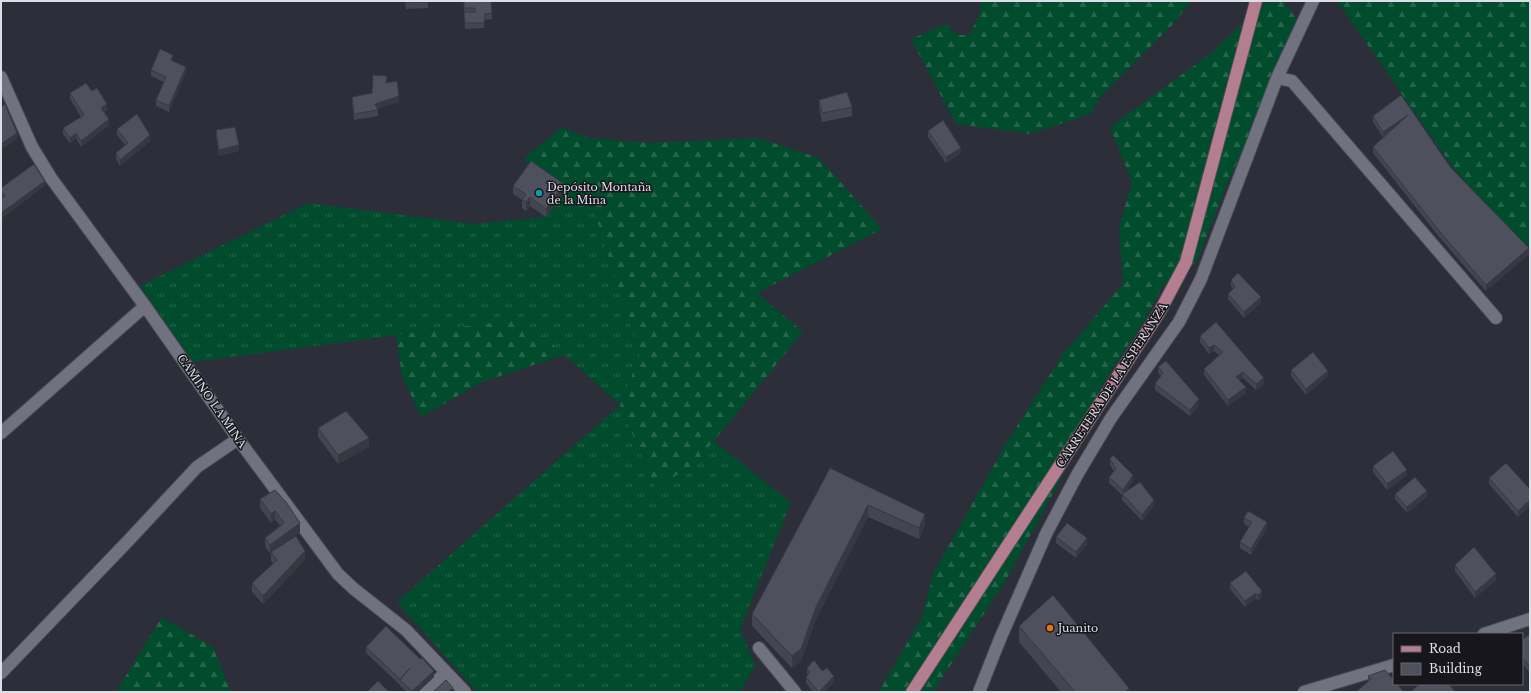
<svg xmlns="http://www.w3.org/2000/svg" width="1531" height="693" viewBox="0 0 1531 693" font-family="'Libre Baskerville',serif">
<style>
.grass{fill:url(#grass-tufts)}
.forest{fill:url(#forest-firs)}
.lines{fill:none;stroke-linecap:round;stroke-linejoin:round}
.street-casing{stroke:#494a53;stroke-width:14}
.primary-casing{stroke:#494a53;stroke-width:14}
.street{stroke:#707280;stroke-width:12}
.primary{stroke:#b27e90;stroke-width:12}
.wall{fill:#434550}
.shaded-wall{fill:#373841}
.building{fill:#4e505d;stroke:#373841}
.culture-dot{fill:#0f9aa8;stroke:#16161c;stroke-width:1.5}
.food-dot{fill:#e8710a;stroke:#16161c;stroke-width:1.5}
.labels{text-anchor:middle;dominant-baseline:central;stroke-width:3;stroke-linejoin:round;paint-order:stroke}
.poi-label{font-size:11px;fill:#dedfe6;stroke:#16161c;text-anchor:start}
.street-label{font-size:11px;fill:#dedfe6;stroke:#16161c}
</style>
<defs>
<pattern id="grass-tufts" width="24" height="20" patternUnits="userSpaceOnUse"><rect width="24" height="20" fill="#014c2c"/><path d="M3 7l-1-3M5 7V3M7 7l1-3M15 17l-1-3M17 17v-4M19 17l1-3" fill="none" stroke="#26654b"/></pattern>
<pattern id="forest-firs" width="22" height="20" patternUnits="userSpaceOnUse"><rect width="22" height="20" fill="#014c2c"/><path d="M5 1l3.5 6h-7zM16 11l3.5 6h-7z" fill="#26654b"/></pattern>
</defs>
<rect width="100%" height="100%" fill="#2c2e39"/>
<path class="grass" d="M564,192L595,214L640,355L620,405L655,487L693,466L714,441L791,503L740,629L755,666L740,692H477L397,602L620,405L547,339L513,320L193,362L140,286L308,203L475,224L546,217Z"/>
<path class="forest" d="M981,1H1191L1175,22L1099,98L1092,113L1031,134L956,124L911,39L946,24L958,35H969L979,16Z
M1267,1H1283L1301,25L1227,184L1197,261L1163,286L1144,321L1100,388L1061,479L1007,578L933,692H879L921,619L934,572L1007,442L1063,354L1123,284L1119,227L1132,182L1110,127L1210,54Z
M1337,1H1530V251L1454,169Z
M562,127L589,138L651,143L758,138L819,158L882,229L757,293L803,332L693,466L655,487L620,405L640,355L595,214L531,170L524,158Z
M513,320L547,339L564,355L482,382L421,417L402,375L396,335Z
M162,617L213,647L231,692H116Z"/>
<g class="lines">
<g class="street-casing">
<path id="street" d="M1,77L32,147L51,178L145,306L238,439L338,574L354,589L406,630L465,692
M1277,78L1292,81L1496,318
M1,433L145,306
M1484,634L1530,619
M759,648L795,692
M1,673L128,541L197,467L238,439
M425,692L446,672
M979,692L1000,639L1046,534L1077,475L1111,418L1179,322L1201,279L1277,78L1313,1
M1304,692L1394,665"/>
</g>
<g class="primary-casing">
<path id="primary" d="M912,692L1159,313L1186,262L1256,1"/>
</g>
<use href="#street" class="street"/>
<use href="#primary" class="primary"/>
</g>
<path class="wall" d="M405,1H428V8L406,9Z
M464,1L492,13V19L485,20L484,28L465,29L464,14Z
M173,61L186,72L169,112L156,106V100L164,82L151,76V70Z
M387,83L399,102L377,109L378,110V116L354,120L352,103V97L372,93Z
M92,91L107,110L104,112L109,125L81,147L76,138L70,143L63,134V128L81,117L70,99V93Z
M819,100L852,107V116L822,122L819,108Z
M1373,116L1451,168L1529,254L1486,291L1440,238L1373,153V147L1383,137L1373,122Z
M117,129L150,141L120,166L116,159V153L125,145L117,135Z
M216,130L239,151L219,156L216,136Z
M928,131L961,153L946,163L928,137Z
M45,186L2,198L1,197V188Z
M513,186L564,192L546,217L530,206L526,211L522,208V200L513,194Z
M1231,280L1261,303L1244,318L1228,299V294L1233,289L1231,286Z
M1216,322L1264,384L1256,390L1243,378L1239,380L1246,393L1228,406L1204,375V369L1219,355L1214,351L1209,354L1200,342V336Z
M1158,367L1199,405L1190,416L1155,390V384L1161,376L1158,373Z
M1291,370L1328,376L1306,395L1291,376Z
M318,428L369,447L338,464L318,437Z
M1110,459L1133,481L1126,491L1154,506L1142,521L1122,500V495L1109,483V477L1114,472L1110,465Z
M1373,466L1407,475L1387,490L1373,472Z
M830,468L925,525L919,539L868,517L816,619L801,661L792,668L752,626V614Z
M1489,478L1530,489V506L1518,517L1489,484Z
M275,490L300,532L286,542L305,560L263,604L252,592V583L273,564L271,561V553L270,554L265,546V538L280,526L275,519L271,523L260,508V499Z
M1395,494L1427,497L1407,513L1395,499Z
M1244,518L1267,528L1251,555L1240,548V542L1249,527L1244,524Z
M1056,537L1087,544L1076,558L1056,543Z
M1530,559V568L1529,566V560Z
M1455,565L1496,580L1475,598L1455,571Z
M1246,571L1262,597L1258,601L1256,598L1245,607L1230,589V583Z
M1019,626L1129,692H1061L1019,642Z
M1530,634V673L1522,663V640Z
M366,647L434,677L418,692H407L400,686V684V685L366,653Z
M807,668L822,671L834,682L824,692H813L806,683V677L808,675L807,674Z
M1368,676L1404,692L1368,682Z"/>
<path class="shaded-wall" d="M186,67V72L169,112V106Z
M399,96V102L375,110V104Z
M107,104V110L101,114V108Z
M1408,115L1383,138V132Z
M109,119V125L81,147V141Z
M17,133V139L1,150V144Z
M76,133V138L70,143V138Z
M150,135V141L120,166V160Z
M239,145V151L219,156V150Z
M961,148V153L946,163V157Z
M45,181V186L1,219V213Z
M564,184V192L546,217V209Z
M530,197V206L526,211V202Z
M1529,248V254L1486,291V285Z
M1261,297V303L1244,318V312Z
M1214,345V351L1209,354V348Z
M1328,371V376L1306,395V389Z
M1243,372V378L1236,382V377Z
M1264,378V384L1256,390V384Z
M1246,387V393L1228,406V400Z
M1199,399V405L1190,416V410Z
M369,438V447L338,464V455Z
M1407,470V475L1387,490V484Z
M1133,475V481L1123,495V490Z
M1427,491V497L1407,513V507Z
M1154,500V506L1142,521V515Z
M1530,500V506L1518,517V511Z
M868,505V517L816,619L801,661L792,668V656Z
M275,511V519L271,523V514Z
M925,514V525L919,539V528Z
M1267,522V528L1251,555V549Z
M300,523V532L272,553L271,552V553L270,554V545Z
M1087,538V544L1076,558V552Z
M305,551V560L263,604V596Z
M1496,574V580L1475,598V592Z
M1262,591V597L1258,601V595Z
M1256,593V598L1245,607V601Z
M434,671V677L418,692H412V691Z
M834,676V682L824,692H819Z
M453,688V692H448Z
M1129,688V692H1125Z"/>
<path class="building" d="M406,1H428V2L406,3Z
M464,1H491L492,13L485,14L484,23H465L464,12H475V8H464Z
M160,49L173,55L171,60L186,67L169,106L156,100L166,77L151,70Z
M373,75L387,76L386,83L397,81L399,96L375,104L378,110L354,114L352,97L372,93Z
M86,83L92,91L97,88L107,104L101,108L109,119L81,141L76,133L70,138L63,128L84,115L70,93Z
M847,92L852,107L822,113L819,100Z
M1401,95L1451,168L1529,248L1486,285L1440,232L1373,147L1408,115L1383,132L1373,116Z
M5,104L17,133L1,144V107Z
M137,114L150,135L120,160L116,153L128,143L117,129Z
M943,120L961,148L946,157L928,131Z
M235,127L239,145L219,150L216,130Z
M531,161L564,184L546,209L530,197L526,202L522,200L526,194L513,186Z
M34,164L45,181L1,213V199L5,196L1,191V188Z
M1238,273L1261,297L1244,312L1228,294L1235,287L1231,280Z
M1216,322L1264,378L1256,384L1243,372L1236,377L1246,387L1228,400L1204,369L1223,352L1214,345L1209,348L1200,336Z
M1313,352L1328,371L1306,389L1291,370Z
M1166,361L1199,399L1190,410L1155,384L1163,373L1158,367Z
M346,411L369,438L338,455L318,428Z
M1393,451L1407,470L1387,484L1373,466Z
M1113,455L1133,475L1123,490L1109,477L1116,469L1110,459Z
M1506,463L1530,489V500L1518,511L1489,478Z
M830,468L925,514L919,528L868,505L816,607L801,649L792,656L752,614Z
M1415,477L1427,491L1407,507L1395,494Z
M1140,482L1154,500L1142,515L1122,494Z
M275,490L286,502L300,523L270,545L265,538L284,523L275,511L271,514L260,499Z
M1248,511L1267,522L1251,549L1240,542L1252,522L1244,518Z
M1067,523L1087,538L1076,552L1056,537Z
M296,536L305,551L263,596L252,583L277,560L271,552Z
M1474,547L1496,574L1475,592L1455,565Z
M1246,571L1262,591L1258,595L1256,593L1245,601L1230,583Z
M1053,595L1129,688L1125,692H1075L1019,626Z
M386,626L420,659L422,658L434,671L412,691L400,680L410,668L400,679L366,647Z
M1530,634V667L1522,657V640Z
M814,660L822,671L827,668L834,676L819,692L806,677L810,673L807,668Z
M1385,670L1394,680V684H1397L1404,692H1356L1371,679L1368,676Z
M446,680L453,688L448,692H433Z
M378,681L389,692H367Z
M1420,684H1449L1455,692H1410Z"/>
<circle class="culture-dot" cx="539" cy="193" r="4"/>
<circle class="food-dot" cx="1050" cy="628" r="4"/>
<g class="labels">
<g class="poi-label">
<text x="547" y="187">Depósito Montaña<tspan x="547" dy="13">de la Mina</tspan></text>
<text x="1058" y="628">Juanito</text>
</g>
<g class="street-label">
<text transform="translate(1112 385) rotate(-57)">CARRETERA DE LA ESPERANZA</text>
<text transform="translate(212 401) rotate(55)">CAMINO LA MINA</text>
</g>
</g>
<rect width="1531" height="693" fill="none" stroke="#dedfe6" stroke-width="4"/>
<rect x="1393" y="633" width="130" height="52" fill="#16161c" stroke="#66666d"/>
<rect x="1401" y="646" width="20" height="6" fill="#b27e90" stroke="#66666d"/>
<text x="1429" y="653" font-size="12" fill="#dedfe6">Road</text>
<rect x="1401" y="663" width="20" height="12" fill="#4e505d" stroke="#66666d"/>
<text x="1429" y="673" font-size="12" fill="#dedfe6">Building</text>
</svg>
